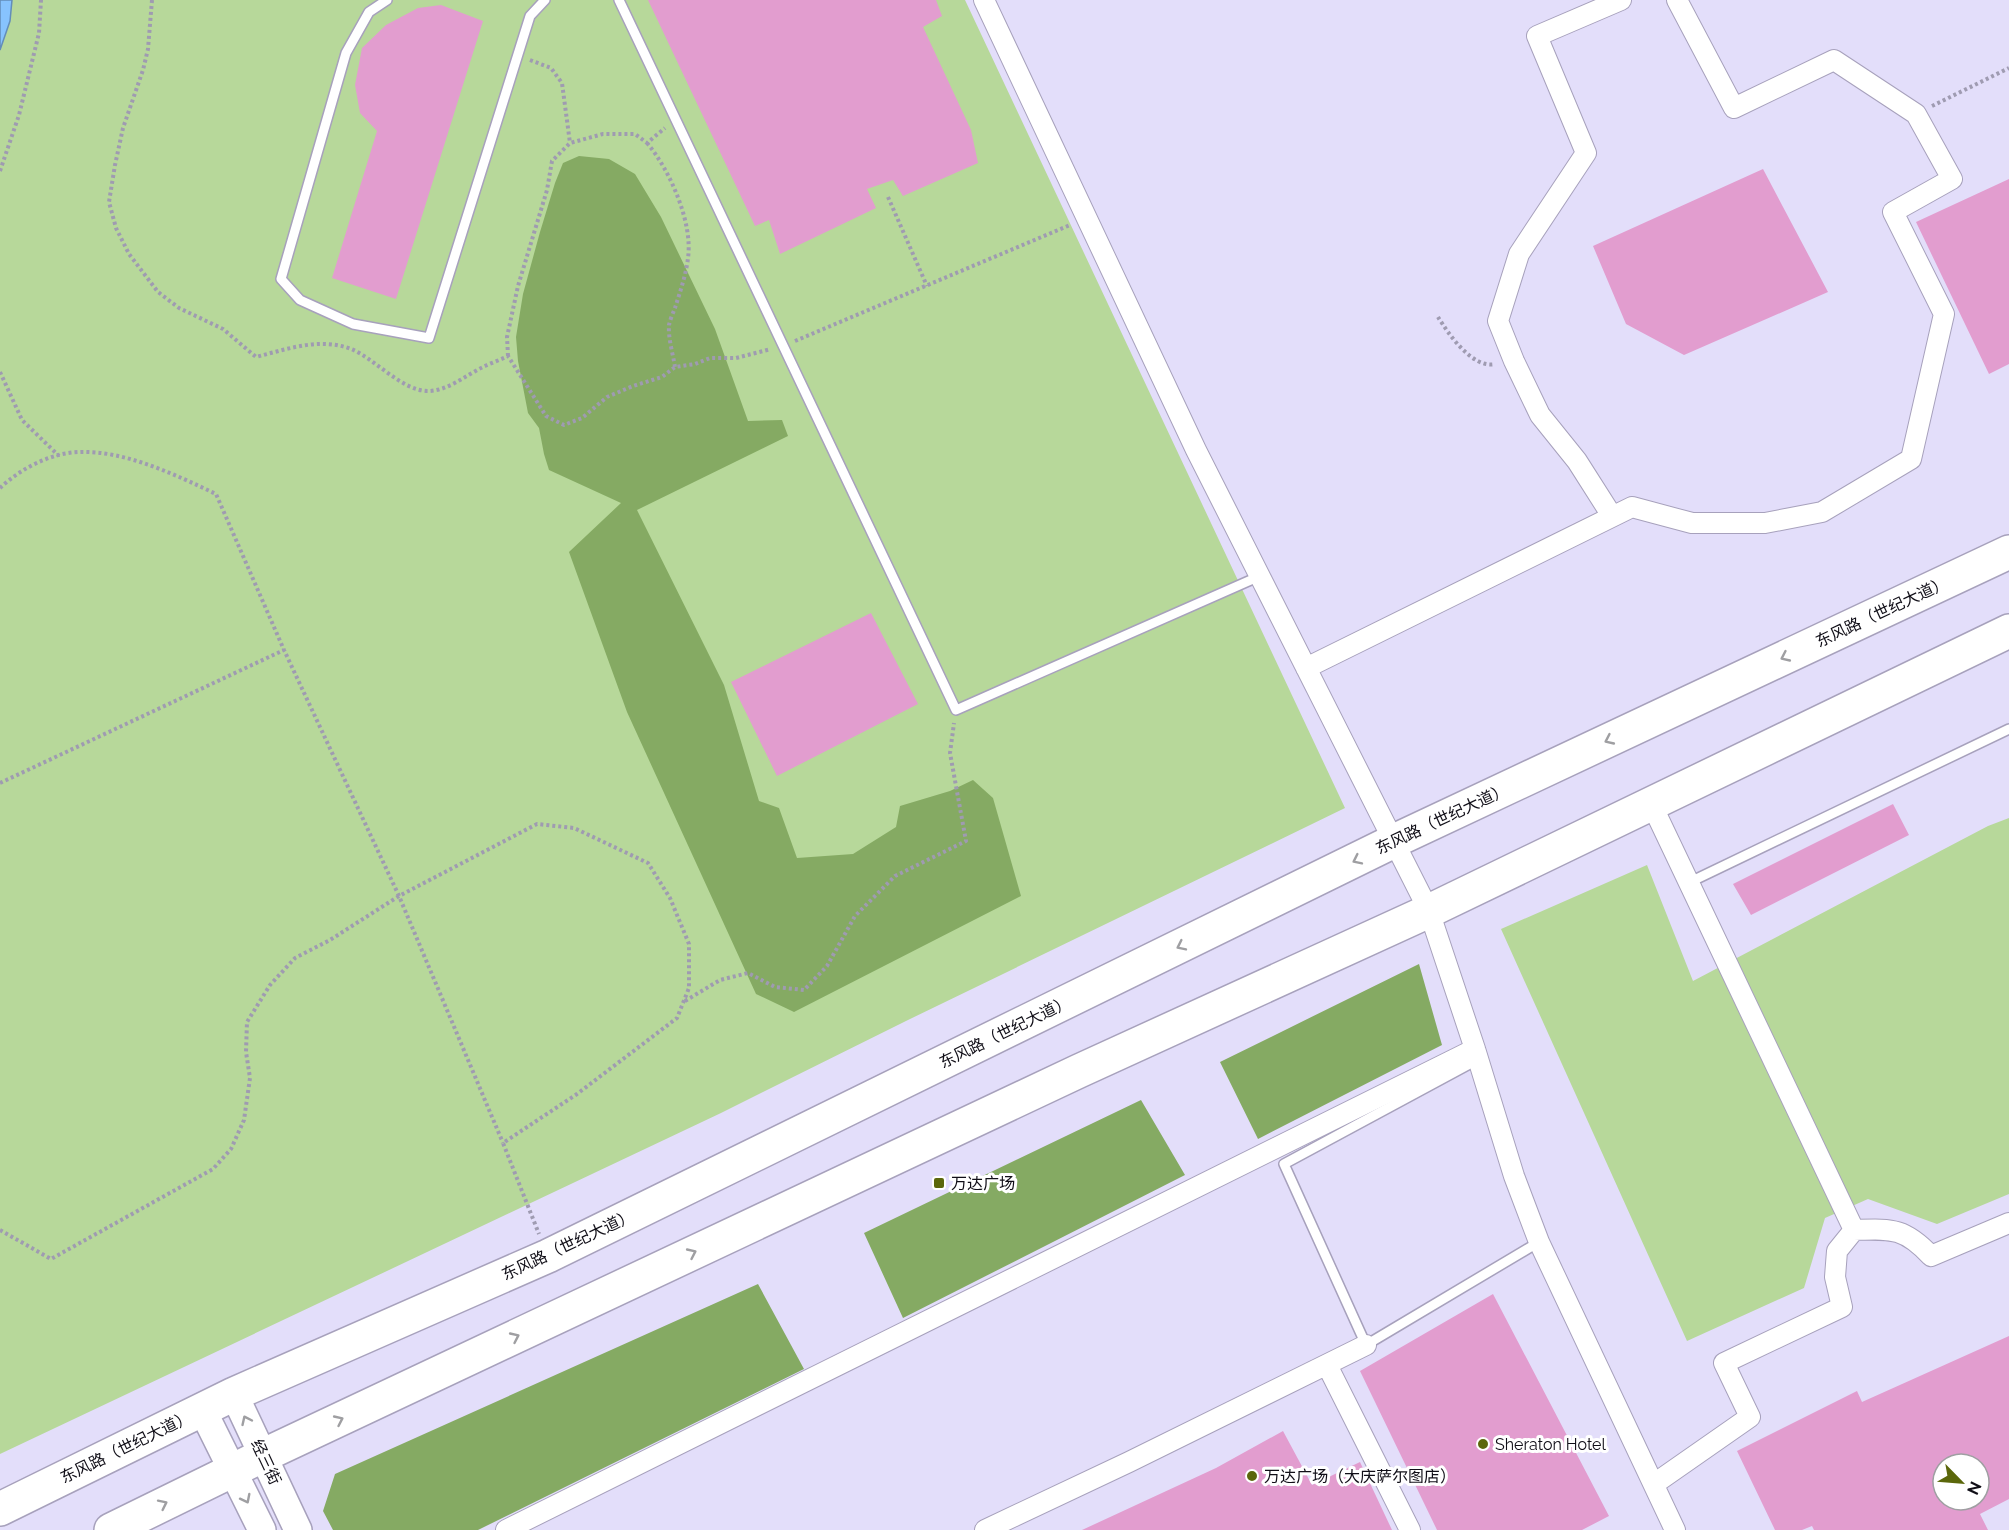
<svg xmlns="http://www.w3.org/2000/svg" width="2009" height="1530" viewBox="0 0 2009 1530" font-family="Raleway,'Noto Sans SC',sans-serif">
<style>
.green{fill:#b7d89a}
.forest{fill:#85aa63}
.water{fill:#87c3fe;stroke:#638db9;stroke-width:1.5}
.building{fill:#e29dcf;fill-rule:evenodd}
.lines{fill:none;stroke-linecap:round;stroke-linejoin:round}
.lane-casing{stroke:#a7a1bc;stroke-width:12}
.street-casing{stroke:#a7a1bc;stroke-width:22}
.secondary-casing{stroke:#a7a1bc;stroke-width:30}
.highway-casing{stroke:#a7a1bc;stroke-width:36}
.path{stroke:#9f9bb1;stroke-width:4;stroke-dasharray:3 3;stroke-linecap:butt}
.lane{stroke:#fff;stroke-width:9}
.street{stroke:#fff;stroke-width:20}
.secondary{stroke:#fff;stroke-width:27}
.highway{stroke:#fff;stroke-width:33}
.oneway{stroke:#9f9fa2}
.poi-dot{fill:#5b670b;stroke:#fff;stroke-width:2}
.labels{text-anchor:middle;dominant-baseline:central;stroke-width:6;stroke-linejoin:round;paint-order:stroke}
.street-label{font-size:16px;fill:#100e17;stroke:#fff}
.poi-label{font-size:16px;fill:#100e17;stroke:#fff;text-anchor:start}
</style>
<rect width="100%" height="100%" fill="#e3defa"/>
<path class="green" d="M0,0H965L1345,808L908,1020L721,1113L0,1454Z
M2009,818V1194L1937,1224L1868,1199L1825,1218L1804,1288L1687,1341L1501,929L1647,865L1693,981L1988,826Z"/>
<path class="forest" d="M579,156L609,159L635,174L661,217L715,329L748,421L782,420L788,436L637,510L724,685L759,801L779,808L797,858L853,854L896,827L900,806L950,791L973,780L993,798L1021,896L794,1012L756,994L627,712L569,552L621,503L549,470L544,454L539,428L528,413L518,361L516,337L523,294L540,232L555,183L563,163Z
M1419,964L1442,1045L1258,1139L1220,1062Z
M1141,1100L1185,1175L903,1318L864,1233Z
M758,1284L804,1369L478,1530H333L323,1511L335,1474Z"/>
<path class="water" d="M0,0H12L10,21L0,50Z"/>
<path class="building" d="M648,0H936L942,16L923,27L971,130L978,163L903,196L893,180L867,189L876,208L780,254L769,220L755,226Z
M441,5L483,21L396,299L332,278L377,131L360,113L355,85L362,48L386,25L418,8Z
M1763,169L1828,292L1684,355L1626,324L1593,246Z
M2009,179V364L1989,374L1916,222Z
M871,613L918,704L777,776L731,682Z
M1893,804L1909,835L1751,915L1733,884Z
M1493,1294L1609,1516L1582,1530H1437L1360,1371Z
M2009,1336V1499L1980,1514L1988,1530H1814L1812,1526L1802,1530H1775L1737,1451L1857,1391L1862,1402ZM1943,1464H1979V1500H1943Z
M1283,1431L1312,1485L1360,1462L1392,1530H1082L1216,1468Z"/>
<g class="lines">
<g class="lane-casing">
<path id="lane" d="M387,0L369,12L346,53L281,279L300,300L353,324L429,338L530,16L545,0
M619,0L956,710L1260,576
M1688,883L2009,729
M1477,1060L1284,1164L1366,1345L1539,1242"/>
</g>
<g class="street-casing">
<path id="street" d="M984,0L1196,450L1429,911L1475,1049L1514,1176L1539,1242L1675,1530
M1612,516L1577,461L1540,415L1514,361L1498,321L1519,254L1586,153L1537,36L1621,0
M1306,668L1632,507L1692,523H1765L1822,512L1911,459L1944,314L1893,212L1952,179L1916,114L1834,60L1734,108L1677,0
M1651,803L1854,1230C1891,1229 1904,1227 1931,1256L2009,1223
M1327,1365L1410,1530
M1654,1484L1750,1417L1724,1363L1842,1307L1835,1277L1837,1251L1854,1230
M506,1530L1475,1049
M985,1530L1129,1462L1366,1345"/>
</g>
<g class="secondary-casing">
<path id="secondary" d="M234,1394L298,1530
M202,1409L262,1530"/>
</g>
<g class="highway-casing">
<path id="highway" d="M0,1509L234,1394L548,1256L1394,841L2009,552
M111,1530L262,1456L1079,1071L1429,911L2009,631"/>
</g>
<path class="path" d="M152,0L148,49L143,70L123,128L115,165L109,202L116,228L129,254L158,292L179,308L223,329L256,357C287,349 320,337 351,349C374,358 402,391 428,391C448,391 466,375 483,367C491,363 500,360 508,356L546,416L564,425L582,418L607,397L633,386L662,377L675,367L695,364L710,358H736L771,349
M530,60L551,68L562,83L570,143
M1932,106L2009,68
M647,143C670,170 693,223 688,258C686,275 680,292 675,308C673,313 670,320 669,325C668,338 673,354 675,367
M0,171L19,115L39,33L41,0
M888,197L927,286
M1438,317C1448,333 1472,369 1495,364
M795,341L1070,225
M508,356L507,337L518,286L547,190L552,161L570,143L603,134H635L647,143L665,128
M0,372L22,420L59,456
M0,488C20,469 50,453 79,452C124,450 176,475 216,494L284,650L399,896L503,1143
M0,783L284,650
M685,1001L720,980L748,973L775,987L804,990L827,966L855,916L895,876L966,841L950,753L954,723
M0,1230L51,1259L213,1169L231,1149L244,1120L250,1078L246,1052L247,1022L270,985L295,958L330,940L399,896L537,824L574,828L648,863L670,898L689,944V988L677,1018L577,1094L503,1143L539,1234"/>
<use href="#lane" class="lane"/>
<use href="#street" class="street"/>
<use href="#secondary" class="secondary"/>
<use href="#highway" class="highway"/>
</g>
<defs><path id="oneway-chevron" d="M-2-3.5L2.5 0L-2 3.5" fill="none" stroke-width="1.6" stroke-linecap="round" stroke-linejoin="round" transform="scale(1.5)"/></defs>
<g class="oneway">
<use href="#oneway-chevron" transform="translate(1785 657) rotate(155)"/>
<use href="#oneway-chevron" transform="translate(1609 740) rotate(155)"/>
<use href="#oneway-chevron" transform="translate(1357 860) rotate(154)"/>
<use href="#oneway-chevron" transform="translate(1181 946) rotate(154)"/>
<use href="#oneway-chevron" transform="translate(692 1253) rotate(-25)"/>
<use href="#oneway-chevron" transform="translate(515 1337) rotate(-25)"/>
<use href="#oneway-chevron" transform="translate(246 1420) rotate(-115)"/>
<use href="#oneway-chevron" transform="translate(339 1420) rotate(-25)"/>
<use href="#oneway-chevron" transform="translate(246 1499) rotate(63)"/>
<use href="#oneway-chevron" transform="translate(163 1504) rotate(-26)"/>
</g>
<g class="poi-dot">
<rect x="933" y="1177" width="12" height="12" rx="3"/>
<circle cx="1483" cy="1444" r="6"/>
<circle cx="1252" cy="1476" r="6"/>
</g>
<g class="labels">
<g class="street-label">
<text transform="translate(1882 612) rotate(-25)">东风路（世纪大道）</text>
<text transform="translate(1442 819) rotate(-25)">东风路（世纪大道）</text>
<text transform="translate(1005 1032) rotate(-26)">东风路（世纪大道）</text>
<text transform="translate(568 1245) rotate(-25)">东风路（世纪大道）</text>
<text transform="translate(126 1447) rotate(-26)">东风路（世纪大道）</text>
<text transform="translate(266 1462) rotate(65)">经三街</text>
</g>
<g class="poi-label">
<text x="951" y="1183">万达广场</text>
<text x="1495" y="1444">Sheraton Hotel</text>
<text x="1264" y="1476">万达广场（大庆萨尔图店）</text>
</g>
</g>
<g transform="translate(1961 1482) rotate(115)"><circle r="28" fill="#ffffff" stroke="#9f9fa2" stroke-width="1.5"/>
<path d="M0-4.5L10 22L0 15L-10 22Z" fill="#5b670b"/>
<text y="-9" font-size="16" font-weight="bold" text-anchor="middle" fill="#100e17">N</text>
</g>
</svg>
